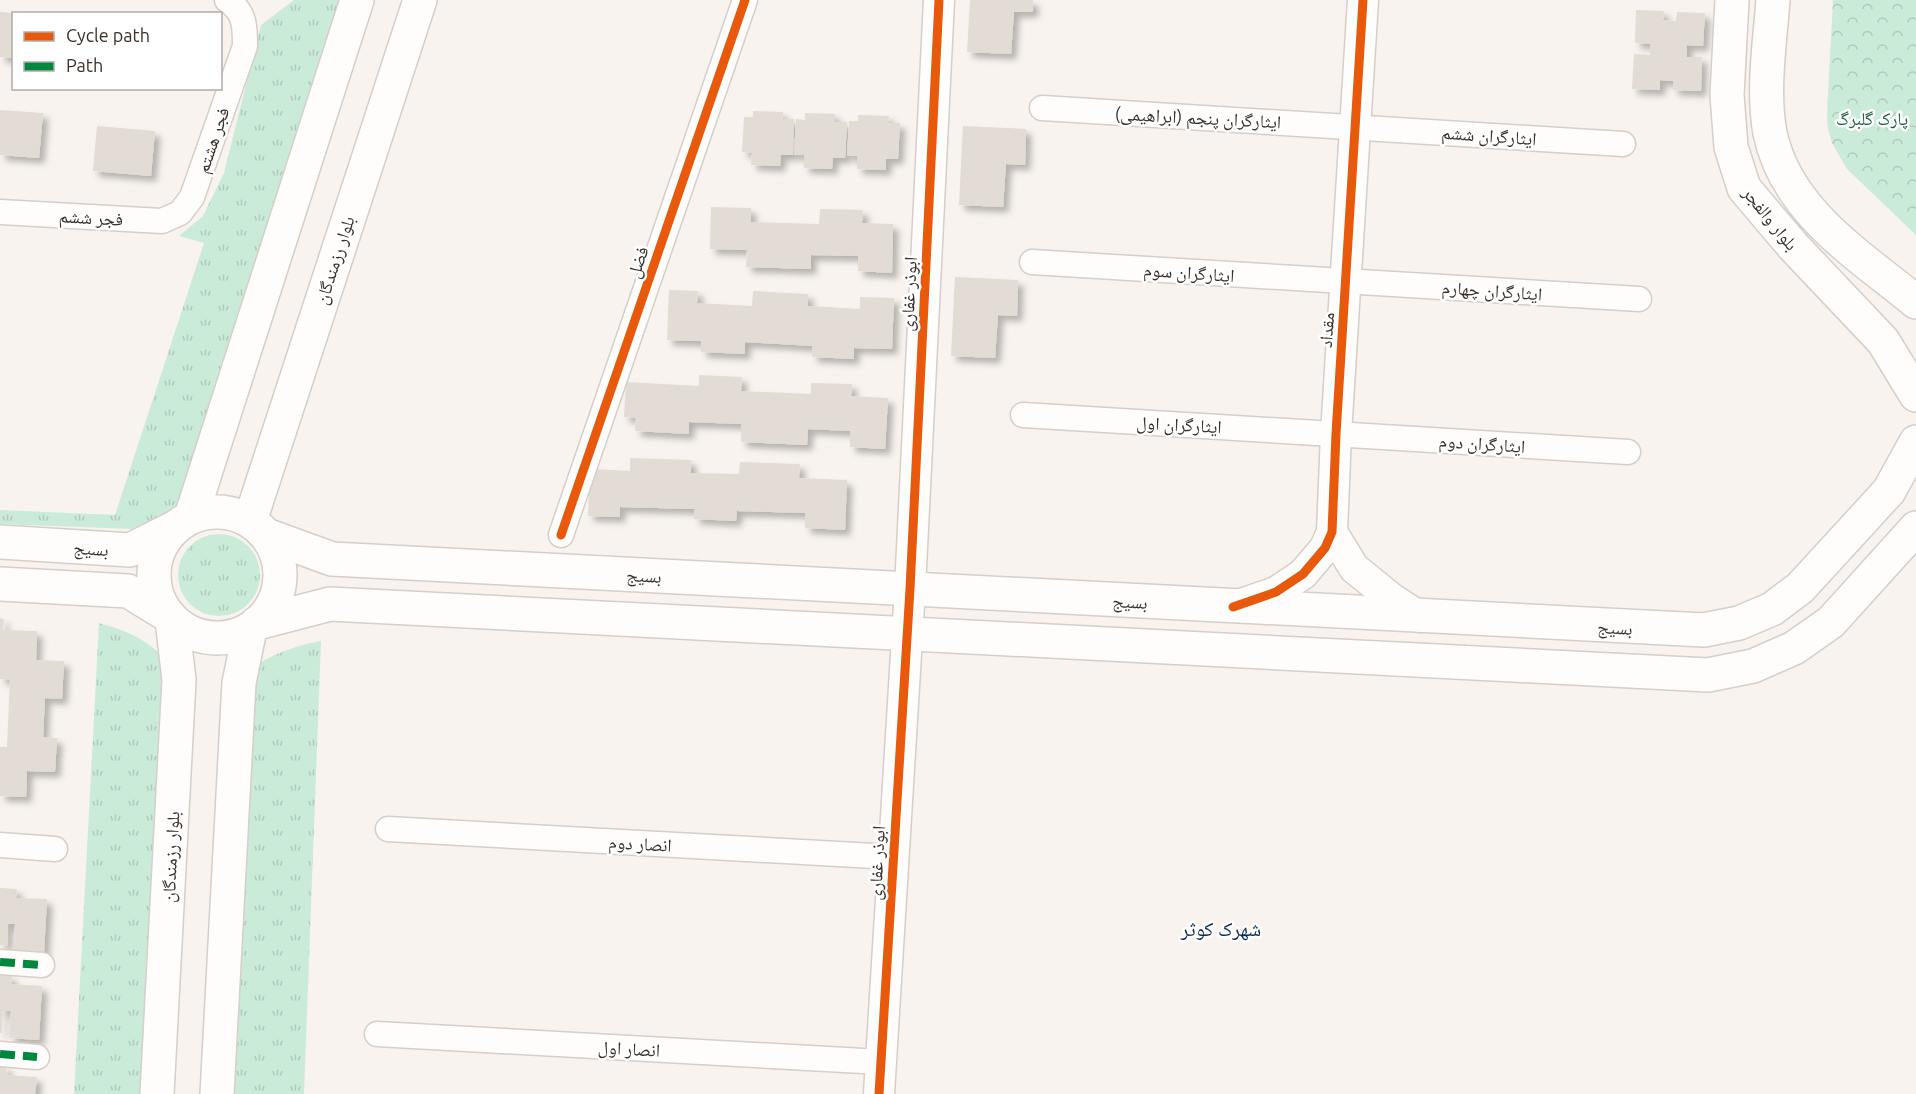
<svg xmlns="http://www.w3.org/2000/svg" width="1916" height="1094" viewBox="0 0 1916 1094" font-family="Ubuntu,'Noto Naskh Arabic',sans-serif">
<style>
.grass{fill:url(#grass-tufts)}
.park{fill:url(#park-crowns)}
.building{fill:#e3dcd5;filter:url(#shadow)}
.lines{fill:none;stroke-linecap:round;stroke-linejoin:round}
.minor-casing{stroke:#d6cec8;stroke-width:27}
.tertiary-casing{stroke:#d6cec8;stroke-width:33}
.secondary-casing{stroke:#d6cec8;stroke-width:36}
.minor{stroke:#fefdfc;stroke-width:24}
.tertiary{stroke:#fefdfc;stroke-width:30}
.secondary{stroke:#fefdfc;stroke-width:33}
.quiet{stroke:#00873e;stroke-width:8;stroke-dasharray:15 8;stroke-linecap:butt}
.cycleway-casing{stroke:#fff;stroke-width:13}
.cycleway{stroke:#e8590c;stroke-width:9}
.labels{text-anchor:middle;dominant-baseline:central;stroke-width:5;stroke-linejoin:round;paint-order:stroke}
.street-label{font-size:18px;fill:#3a3029;stroke:#fff}
.park-label{font-size:18px;fill:#1c6046;stroke:#fff}
.neighbourhood-label{font-size:20px;fill:#0e285d;stroke:#fff}
</style>
<defs>
<pattern id="grass-tufts" width="24" height="20" patternUnits="userSpaceOnUse" patternTransform="scale(1.5)"><rect width="24" height="20" fill="#cbebd9"/><path d="M3 7l-1-3M5 7V3M7 7l1-3M15 17l-1-3M17 17v-4M19 17l1-3" fill="none" stroke="#afcaba"/></pattern>
<pattern id="park-crowns" width="20" height="18" patternUnits="userSpaceOnUse" patternTransform="scale(1.5)"><rect width="20" height="18" fill="#cbebd9"/><path d="M2 6a3 3 0 1 1 6 0M12 15a3 3 0 1 1 6 0" fill="none" stroke="#afcaba"/></pattern>
<filter id="shadow"><feDropShadow dx="5.5" dy="5.5" stdDeviation="3" flood-color="#0004"/></filter>
</defs>
<rect width="100%" height="100%" fill="#f8f3ee"/>
<path class="grass" d="M294,0H346L177,508L132,529L0,524V510L115,515L204,243L179,236L203,216L224,173L261,25Z
M178 575a41 41 0 1 1 82 0a41 41 0 1 1-82 0Z
M99,623C136,633 151,643 177,670L156,1094H74Z
M321,641L304,1094H217L242,674C267,657 291,646 321,641Z"/>
<path class="park" d="M1833,0H1916V235L1847,169L1832,143L1828,129L1827,114Z"/>
<path class="building" d="M970,0H1033V12H1014L1011,54L967,52Z
M1636,10L1664,11L1663,20L1676,21L1677,12L1705,13L1703,46L1687,45V57H1702L1701,91L1673,90V81L1660,80V90L1632,89L1634,54L1650,55V44L1635,43Z
M0,12L14,13V58L0,57Z
M0,110L43,113L39,158L0,155Z
M753,111L783,112V119H794L793,155H781L780,166L751,165L752,153L742,152L744,117H753Z
M805,113L835,114V122H847L845,158H833L832,169L804,168V155H794L796,119L805,120Z
M858,115L889,116L888,123H900L898,159H886V170L857,169V156H847L849,121H858Z
M97,126L155,131L151,176L93,171Z
M963,126L1026,129L1025,165L1006,164L1003,207L959,205Z
M711,207L751,208V222L819,224L820,209L863,210L862,223L893,224L892,273L858,271V256L811,255V269L746,267L747,250L710,249Z
M955,277L1018,280L1017,316L998,315L995,358L951,356Z
M669,290L698,291L697,303L752,306L753,291L808,294V306L860,309V297L894,298L892,349L854,348V359L812,357V346L745,342V354L701,352V341L667,340Z
M699,375L742,377L741,391L811,394V383L852,384L851,396L888,398L885,449L850,447V431L808,429L807,445L741,442V424L689,422V434L635,431L636,418L624,417L626,382L699,386Z
M630,458L691,460V473L739,474L740,462L800,464L799,478L847,480L845,530L805,528V513L737,511L736,521L694,519L695,509L620,507V517L588,516L590,469L630,471Z
M0,618L4,619L3,630L37,631L36,660L64,661L62,699L45,698L43,737L57,738L55,772L27,771L26,797L0,796V747H7L10,680L0,679Z
M0,888L17,889L16,898L47,899L44,953L14,951L15,924H8L7,946L0,945Z
M0,975L12,976L11,984L42,986L39,1040L9,1038L11,1011H3L2,1033H0Z
M0,1066L7,1067L6,1075L37,1077L35,1094H0Z"/>
<g class="lines">
<g class="minor-casing">
<path id="minor" d="M1042,108L1623,144
M0,212L162,221L180,213L192,197L245,46C245,26 245,12 227,0
M1032,262L1639,299
M1023,415L1628,452
M561,535L745,0
M388,829L892,857
M0,845L55,849
M0,962L42,965
M377,1034L881,1062
M0,1054L37,1057"/>
</g>
<g class="tertiary-casing">
<path id="tertiary" d="M1332,532L1354,568L1391,598L1420,617
M1238,605L1276,592L1303,574L1325,548L1332,532L1336,434L1363,0
M879,1094L910,589L939,0"/>
</g>
<g class="secondary-casing">
<path id="secondary" d="M1732,0L1727,95L1731,147L1744,188L1793,246L1883,341L1916,395
M1773,0C1770,41 1762,92 1770,133C1786,211 1859,255 1916,302
M154 575a63 63 0 1 1 126 0a63 63 0 1 1-126 0Z
M191,517L357,0
M250,521L420,0
M266,535L332,559L1704,630L1739,623L1772,609L1800,588L1889,491L1916,442
M0,542L130,550L176,527
M0,584L128,591L169,616
M257,623L330,604L1708,675L1753,666L1794,648L1831,622L1916,528
M157,1094L179,680L172,620
M217,1094L239,683L250,629"/>
</g>
<use href="#minor" class="minor"/>
<use href="#tertiary" class="tertiary"/>
<use href="#secondary" class="secondary"/>
<path class="quiet" d="M0,962L42,965
M0,1054L37,1057"/>
<g class="cycleway-casing">
<path id="cycleway" d="M561,535L745,0
M1233,607L1276,592L1303,574L1325,548L1332,532L1336,434L1363,0
M879,1094L910,589L939,0"/>
</g>
<use href="#cycleway" class="cycleway"/>
</g>
<g class="labels">
<g class="street-label">
<text transform="translate(1198 117) rotate(3)">ایثارگران پنجم (ابراهیمی)</text>
<text transform="translate(1489 135) rotate(4)">ایثارگران ششم</text>
<text transform="translate(212 140) rotate(-71)">فجر هشتم</text>
<text transform="translate(91 217) rotate(3)">فجر ششم</text>
<text transform="translate(1771 218) rotate(51)">بلوار والفجر</text>
<text transform="translate(334 260) rotate(-72)">بلوار رزمندگان</text>
<text transform="translate(637 262) rotate(-71)">فضل</text>
<text transform="translate(1189 272) rotate(4)">ایثارگران سوم</text>
<text transform="translate(1492 290) rotate(4)">ایثارگران چهارم</text>
<text transform="translate(908 294) rotate(-87)">ابوذر غفاری</text>
<text transform="translate(1326 330) rotate(-86)">مقداد</text>
<text transform="translate(1179 424) rotate(3)">ایثارگران اول</text>
<text transform="translate(1482 443) rotate(4)">ایثارگران دوم</text>
<text transform="translate(91 548) rotate(4)">بسیج</text>
<text transform="translate(644 575) rotate(3)">بسیج</text>
<text transform="translate(1130 601) rotate(3)">بسیج</text>
<text transform="translate(1615 627) rotate(3)">بسیج</text>
<text transform="translate(640 843) rotate(3)">انصار دوم</text>
<text transform="translate(170 857) rotate(-87)">بلوار رزمندگان</text>
<text transform="translate(876 863) rotate(-87)">ابوذر غفاری</text>
<text transform="translate(629 1048) rotate(3)">انصار اول</text>
</g>
<g class="park-label">
<text x="1872" y="118">پارک گلبرگ</text>
</g>
<g class="neighbourhood-label">
<text x="1221" y="928">شهرک کوثر</text>
</g>
</g>
<rect x="12" y="12" width="210" height="78" fill="#ffffff" stroke="#b0aca9" stroke-width="1.5"/>
<rect x="24" y="32" width="30" height="9" fill="#e8590c" stroke="#b0aca9" stroke-width="1.5"/>
<text x="66" y="42" font-size="18" fill="#3a3029">Cycle path</text>
<rect x="24" y="62" width="30" height="9" fill="#00873e" stroke="#b0aca9" stroke-width="1.5"/>
<text x="66" y="72" font-size="18" fill="#3a3029">Path</text>
</svg>
